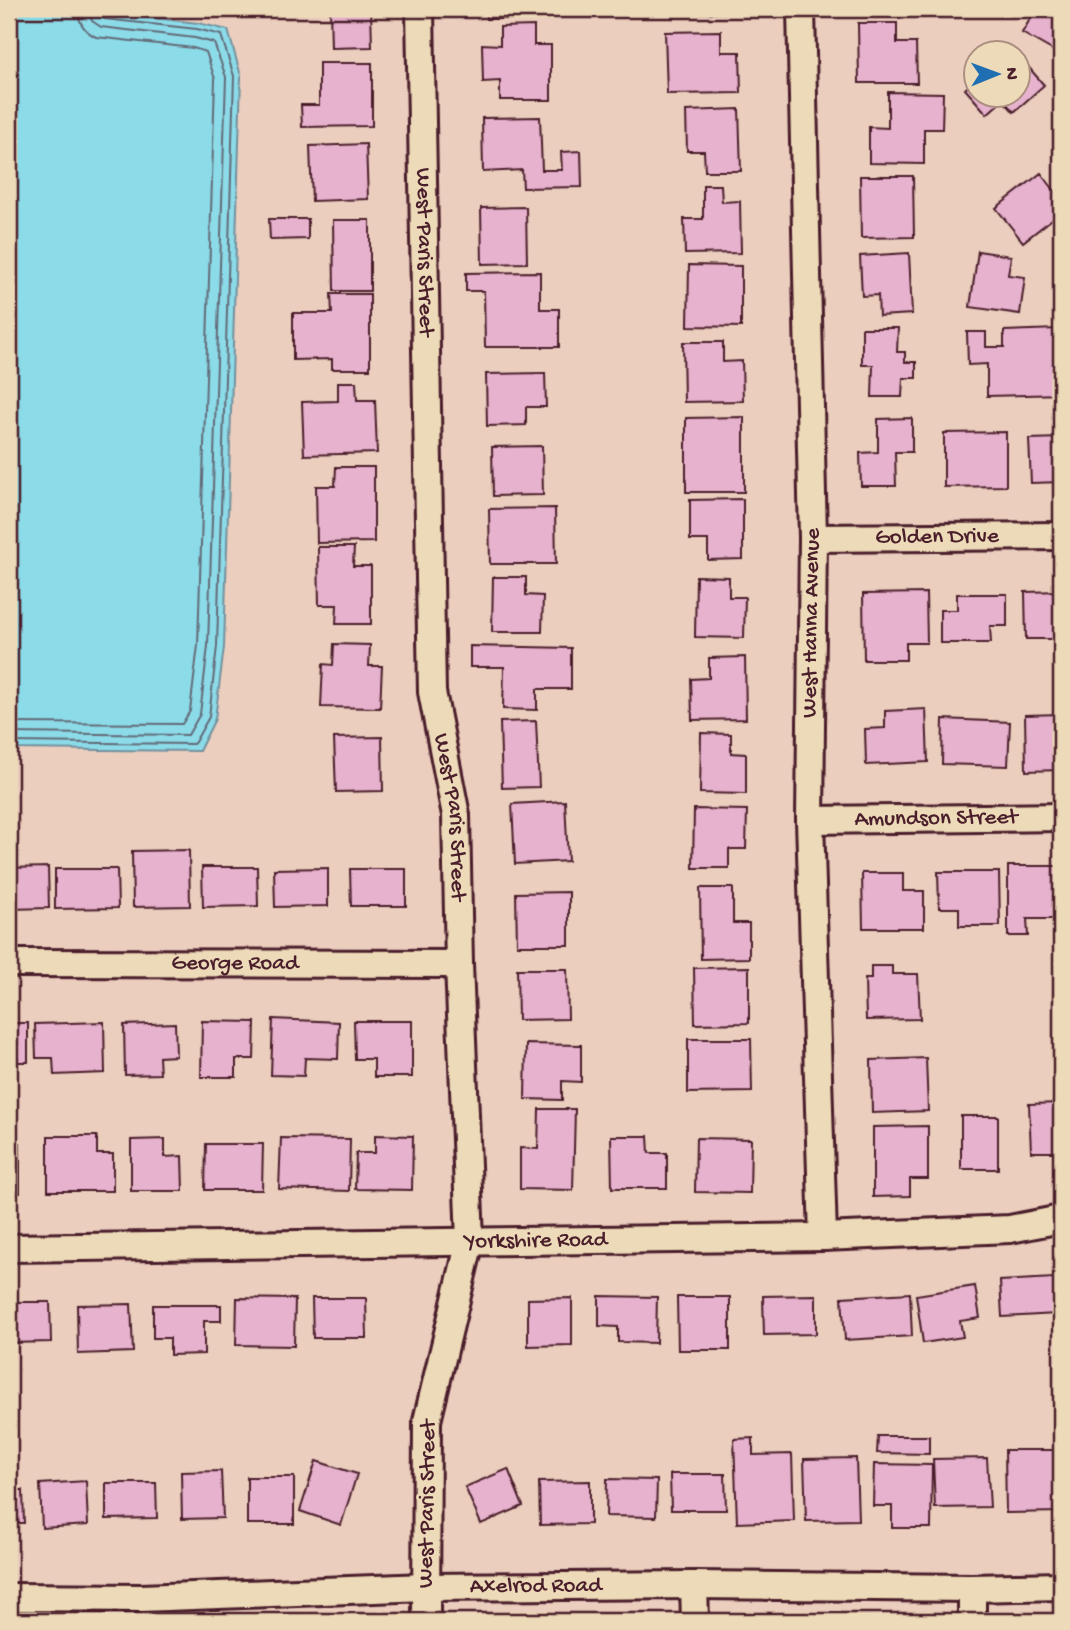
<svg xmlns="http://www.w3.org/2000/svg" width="1070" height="1630" viewBox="0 0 1070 1630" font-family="'Gochi Hand',sans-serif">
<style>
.water{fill:#8cdbe9;stroke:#72909d;stroke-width:2}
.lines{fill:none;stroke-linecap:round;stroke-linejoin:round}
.shore{stroke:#646a77;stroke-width:2}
.building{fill:#e6b2cd;stroke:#4a1f2b;stroke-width:2}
.minor-casing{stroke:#4a1f2b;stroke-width:32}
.minor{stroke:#eddab8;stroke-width:26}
.labels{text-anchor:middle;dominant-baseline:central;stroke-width:5;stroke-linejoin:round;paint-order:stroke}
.street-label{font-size:23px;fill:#4a1f2b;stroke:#eddab8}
</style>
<rect width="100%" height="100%" fill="#ebcebe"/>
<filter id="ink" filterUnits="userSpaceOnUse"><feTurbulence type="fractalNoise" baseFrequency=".0143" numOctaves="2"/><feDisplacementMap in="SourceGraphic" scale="14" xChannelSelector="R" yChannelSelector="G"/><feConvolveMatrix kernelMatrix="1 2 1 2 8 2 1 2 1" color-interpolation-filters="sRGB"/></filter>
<g filter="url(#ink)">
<path class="water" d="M84,10L198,23L228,30L241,76L224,647L215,719L199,751L9,749V11Z"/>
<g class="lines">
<path class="shore" d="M9,723L182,724L190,711L198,645L215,79L206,52L193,48L96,37C84,31 78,22 78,9
M9,733L188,735L200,714L208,646L226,77L214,43L195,38L101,27L92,21L89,9
M9,742L193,744L195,742L209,717L217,646L234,76L221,35L197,29L104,19L98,15L97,9"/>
</g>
<path class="building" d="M330,9H371L372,47L331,48Z
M486,9H527V19H486Z
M688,9H747V12L688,13Z
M1036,9H1061V55L1022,33Z
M858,23H897V43H916L917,83H859Z
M534,26V45H551V100H500V81L483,82L482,44L500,45V27Z
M721,31V52H740L741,93L667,94L665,32Z
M1018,55L1044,85L1014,112L1003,100L987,114L965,89L976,79V94H1018Z
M319,63H372V126L302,127L301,105H319Z
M888,92L943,93L942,129H924V164L869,163V127L888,128Z
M739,109L741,171H705L704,151H687L686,111Z
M540,117L542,170H562L561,152L581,151L582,187L523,188L522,170L483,172L482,118Z
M366,144L368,199L312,201L310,146Z
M1041,173L1061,199V212L1023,242L996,208Z
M860,176H913L914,237L861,238Z
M703,185H721L722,202L740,201L741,253L685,254L684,219H703Z
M526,207L527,263L482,264L481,208Z
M269,219H308V239L270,240Z
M333,220H370V291H334Z
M978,251L1011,256L1008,275L1025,277L1020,314L970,307Z
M909,253L912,314L879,316L878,295L862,296L860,256Z
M689,265L741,266V327L688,326Z
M540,272V309H559V347H485L484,291H466V273Z
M331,294H370V369H332V359L293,360V313H332Z
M862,328H898L897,352H905V362H916V378H903L902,397H872L873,365H862Z
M1059,329L1061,394L987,396V364L968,365L967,332H986V347H1004V331Z
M683,342H723V362L742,361L743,401L684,402Z
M545,373L546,407H526V425L487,426L486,374Z
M338,382H356L357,400H375L377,453L304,455L302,402L338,401Z
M744,417V492H686V418Z
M912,418V452H895L896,486H861L860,453L878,452V419Z
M1006,432V486L944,487V433Z
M1061,438V482L1031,483L1029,439Z
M542,446L543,495L493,496L492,447Z
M336,467H374V542L317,543L316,486H335Z
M743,499V559L708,560V540H690V500Z
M555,508L556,564H490L489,509Z
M318,547H354L353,566H371V624H336L337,605H319Z
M696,576L729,577V597H745L744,638L695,637Z
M493,577H526V595L543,596L542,632H492Z
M1061,591V639H1026L1025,592Z
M926,593L927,643H906V660H864L863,594Z
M957,594H1007V626H990L991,643H940V610H957Z
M334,644L370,645L369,666H382L380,708L321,707L323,664L333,665Z
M470,646L571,648V689H537V710L503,709L504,667H470Z
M745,657L746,719L692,720L691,679L709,678V658Z
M926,709L928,762L866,765L865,729L885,728V711Z
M1061,714V770L1026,771L1025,715Z
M943,719L1010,722L1008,766L942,764Z
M536,721L539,787L502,788L500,722Z
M701,733L731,734V753L746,754V794L700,793Z
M382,737L383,791L336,792L334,738Z
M565,801L568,861L515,864L512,804Z
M694,809L747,810L746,849H729V868H693Z
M189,850L190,906L133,907L132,851Z
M1008,866H1061V919H1027L1028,936H1008Z
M48,867L49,908L9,909V868Z
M202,867H257L258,906L203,907Z
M328,868V906L275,907L274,869Z
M55,869H117L118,908L55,909Z
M350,869H406V906H351Z
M938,872H999L1000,926H959V908H939Z
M862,873H903V891H924V928H863Z
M700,888H733V923H749V958L701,959Z
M569,892V945H517L516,893Z
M871,966H892V974H918L920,1019L866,1020L865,979H871Z
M749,967V1023L695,1024L694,968Z
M517,969H567L568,1019L518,1020Z
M273,1019L339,1022L338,1059L305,1058L304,1076L271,1075Z
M202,1021L255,1022L254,1059H236V1077H201Z
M354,1021H412V1077H374V1059H355Z
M104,1022L105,1073L54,1075L53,1058H36L35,1024Z
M9,1023H28V1062H9Z
M175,1023L176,1056L159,1057L160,1074L125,1075L124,1025Z
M688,1039H751L752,1092L688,1093Z
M526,1044L581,1045V1082L562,1081V1100L525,1099Z
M926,1058L928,1111L872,1113L871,1060Z
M1061,1103V1152H1031L1029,1104Z
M539,1109H575L573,1190L520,1189V1148L538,1149Z
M961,1116H998V1169H961Z
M928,1126V1179H910V1196L873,1197V1127Z
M375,1135L413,1136L412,1190L355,1189L356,1153H375Z
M48,1136H97V1154H113V1191H48Z
M611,1136H648L649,1153H667V1188H612Z
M281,1138L350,1139L349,1191L279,1189Z
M696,1138L751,1139L750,1193L695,1192Z
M165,1139V1157L182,1156L183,1191H131V1140Z
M9,1143H20V1193H9Z
M206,1144H263L262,1190H205Z
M1054,1278L1056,1314L1002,1317L1000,1281Z
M975,1286L980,1318L960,1321L963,1337L923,1343L916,1295Z
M910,1293L912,1336L845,1340L842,1297Z
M816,1295V1334L764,1335L763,1296Z
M599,1296L657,1297L656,1343L618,1342V1327L599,1326Z
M677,1297H730V1350H678Z
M237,1298L295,1299L294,1346L236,1345Z
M312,1298H366L367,1338H313Z
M572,1298V1345L528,1346V1299Z
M9,1302H50L51,1342L9,1343Z
M131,1304L133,1352L78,1354L77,1305Z
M153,1305H221V1321H204V1354L170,1355V1338H153Z
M878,1436H929V1454L877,1453Z
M753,1438V1455L792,1454L794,1521L737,1523L734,1439Z
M1005,1450H1059L1060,1512L1006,1513Z
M856,1458L858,1520L806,1521L804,1459Z
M987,1458L990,1507L935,1508L933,1459Z
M316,1461L357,1474L341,1525L300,1511Z
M874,1464L932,1465L931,1528H892V1506H873Z
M508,1469L523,1506L481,1524L465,1487Z
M221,1471L223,1518L182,1519L181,1472Z
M670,1474H725L726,1510H671Z
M247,1477H294V1524H247Z
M607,1479L657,1480L656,1517L606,1516Z
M86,1481L88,1525L42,1528L40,1484Z
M590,1481V1524L540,1525L539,1482Z
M106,1483H156L157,1518L106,1519Z
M9,1490H23L24,1523H9Z
M858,1617L916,1619V1621H858Z"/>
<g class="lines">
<g class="minor-casing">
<g id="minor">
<path id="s1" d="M420,9L432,692L456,815L459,964L470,1241L427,1421L426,1621"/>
<path d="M801,9L813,538L810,820L823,1237"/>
<path id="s2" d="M813,538L1061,536"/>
<path id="s3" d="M810,820L1061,817"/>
<path id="s4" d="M9,963L459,964"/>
<path id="s5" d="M9,1248L823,1237L1010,1229L1061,1219"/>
<path d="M694,1585L695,1621"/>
<path d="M972,1588V1621"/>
<path id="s6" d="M9,1597L141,1598L426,1587L694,1585L972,1588L1061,1586"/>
</g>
</g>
<use href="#minor" class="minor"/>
</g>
</g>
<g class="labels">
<g class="street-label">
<text stroke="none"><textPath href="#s1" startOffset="243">West Paris Street</textPath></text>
<text stroke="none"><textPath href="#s2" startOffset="124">Golden Drive</textPath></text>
<text transform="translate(812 623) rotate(-89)">West Hanna Avenue</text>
<text stroke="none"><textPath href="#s1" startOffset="810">West Paris Street</textPath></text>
<text stroke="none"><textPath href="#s3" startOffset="126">Amundson Street</textPath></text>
<text stroke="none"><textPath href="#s4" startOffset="226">George Road</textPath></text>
<text stroke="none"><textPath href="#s5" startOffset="527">Yorkshire Road</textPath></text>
<text transform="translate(428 1504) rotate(-89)">West Paris Street</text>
<text stroke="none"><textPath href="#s6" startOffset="527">Axelrod Road</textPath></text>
</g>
</g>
<rect width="1070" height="1630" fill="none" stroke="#eddab8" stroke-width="35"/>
<rect x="18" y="18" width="1035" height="1595" fill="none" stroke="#4a1f2b" stroke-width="2.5" filter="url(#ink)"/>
<g transform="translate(997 74) rotate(89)"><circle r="33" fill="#eddab8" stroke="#ac8f80" stroke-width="2"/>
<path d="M0-5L12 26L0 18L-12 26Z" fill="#1f6fb2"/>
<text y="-10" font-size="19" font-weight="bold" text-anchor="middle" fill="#4a1f2b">N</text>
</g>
</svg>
